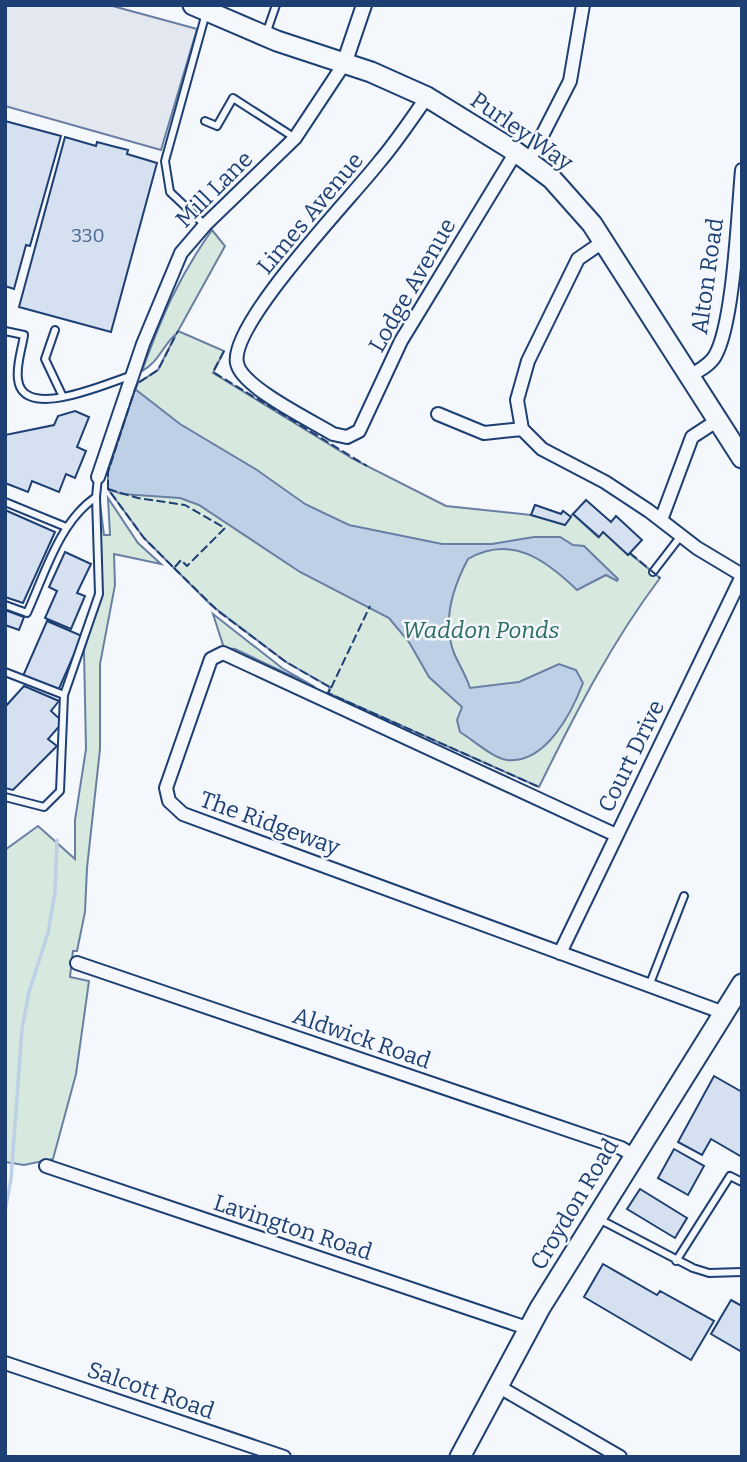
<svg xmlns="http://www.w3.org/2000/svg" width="747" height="1462" viewBox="0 0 747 1462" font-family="Bitter,serif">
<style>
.green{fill:#d7e8df;stroke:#687fa3;stroke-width:2}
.parking{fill:#e3e8f0;stroke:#687fa3;stroke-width:2}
.water{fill:#bed0e5;stroke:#687fa3;stroke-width:2}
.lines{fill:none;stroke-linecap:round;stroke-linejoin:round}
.stream{stroke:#bed0e5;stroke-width:3.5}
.building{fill:#d5e0f0;stroke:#1d3f73;stroke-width:2}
.service-casing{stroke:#1d3f73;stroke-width:10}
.minor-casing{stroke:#1d3f73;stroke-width:16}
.tertiary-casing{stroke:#1d3f73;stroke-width:18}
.trunk-casing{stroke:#1d3f73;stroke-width:23}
.service{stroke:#f4f7fb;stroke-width:6}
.minor{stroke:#f4f7fb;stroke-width:12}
.tertiary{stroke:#f4f7fb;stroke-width:14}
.trunk{stroke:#f4f7fb;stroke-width:19}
.fence{stroke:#1d3f73;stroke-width:2;stroke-dasharray:9 3.5;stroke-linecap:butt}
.labels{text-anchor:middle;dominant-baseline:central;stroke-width:5;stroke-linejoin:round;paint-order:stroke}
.number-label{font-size:19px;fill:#4b6792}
.street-label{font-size:23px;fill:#1d3f73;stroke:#f4f7fb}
.park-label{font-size:23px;font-style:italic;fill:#2c6c60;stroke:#f4f7fb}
</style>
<rect width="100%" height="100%" fill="#f4f7fb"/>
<path class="green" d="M212,230L225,246L178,331L224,351L213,373L353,459L446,506L531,515L535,505L561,514L563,511L570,517L573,514L598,537L603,532L660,578C611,643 575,714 539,787L328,693L330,687L286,662L211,605L144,538L108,489V472L135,389L138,383L158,370L176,334C163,345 158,363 142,371C162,316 178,278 212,230Z
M99,496L104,535H110L108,498L138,543L161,564L114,554L115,585L100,664V749L87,868L85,912L77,951H73L70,977L89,981L76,1074L53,1159L24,1165L5,1162V850L38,826L75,859V820L86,749L84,650L101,594Z
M213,614L282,668L315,687L235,649L224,648Z"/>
<path class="parking" d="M5,5H109L197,29L161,150L5,106Z"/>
<path class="water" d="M135,389L180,424L257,470L305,504L349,525L442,544H492L534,537H560L573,545L584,546L618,579L617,581L606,575L577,590C546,560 511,534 468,559C453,587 442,622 454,653C459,665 466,675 470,688L519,682L559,664L576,670L583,683C572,712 546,764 507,760C493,758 473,740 460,732L457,720L462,707L429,677L409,642L389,618L300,572L199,505L180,498L122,494L108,489V472Z"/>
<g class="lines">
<path class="stream" d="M5,1211L11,1179L22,1029L29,992L48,933L55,892L57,840"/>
</g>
<path class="building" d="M5,121L61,136L30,246L26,245L14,289L5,286Z
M65,137L96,146L97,142L112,146L128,150L127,154L157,163L111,332L19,307Z
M75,411L89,417L77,447L86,451L75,478L66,474L59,492L32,481L28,492L5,483V435L54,425L58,416Z
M586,500L611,522L616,516L642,540L628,555L603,532L599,537L573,514Z
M535,505L561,514L563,511L571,517L565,525L531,515Z
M5,510L55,532L23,603L5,597Z
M65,552L91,564L77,593L85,596L71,629L45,618L57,591L49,587Z
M5,610L24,617L19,630L5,625Z
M47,621L82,636L58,691L23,676Z
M24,686L59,701L51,711L63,722L48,739L57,746L13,790L5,788V707Z
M714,1076L742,1092V1157L711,1139L702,1155L678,1142Z
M674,1149L704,1166L688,1195L658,1178Z
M640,1189L687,1218L675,1238L627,1209Z
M603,1264L657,1295L660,1291L714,1321L691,1360L584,1297Z
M731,1300L742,1306V1352L711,1334Z"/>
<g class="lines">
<g class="service-casing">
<path id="service" d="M266,34L276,5
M205,121L217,126L233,98L295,138
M205,225L170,192L165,161L206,13
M55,330L45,359L63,397
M5,331L24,335C22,349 16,365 18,379C22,422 107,383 130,376
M5,502L66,527
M653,572L680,537
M5,605L27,613C45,574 59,522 96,497L98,477
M5,672L64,695L99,594L96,497
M5,797L44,807L60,791L64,695
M649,986L684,896
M599,1219L693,1268L709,1273L742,1272
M676,1261L730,1176L742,1182"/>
</g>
<g class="minor-casing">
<path id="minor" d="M427,97C412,118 397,141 380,161C354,195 229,324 237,363C241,387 312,421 333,434L347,437L359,431L401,341L516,152
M529,161L570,81L583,5
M604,241L578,259L528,361L517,400L522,429L542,449L605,482L649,511L697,548L742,575
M690,376C698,371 710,365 715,356C734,323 738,212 742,170
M438,414L484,433L522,429
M98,477L143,344L181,253L205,225L295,138L344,64
M661,520L692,437L718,420
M616,835L223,653L211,659L166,788L169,801L183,814L724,1013
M560,953L742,576
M77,963L621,1148L633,1155
M46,1166L527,1328
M5,1363L284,1457
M496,1385L620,1457"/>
</g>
<g class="tertiary-casing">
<path id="tertiary" d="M344,64L364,5"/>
</g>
<g class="trunk-casing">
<path id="trunk" d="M193,5L277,41L371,72L427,97L516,152L552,179L592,224L742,458
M460,1457L540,1308L742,984"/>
</g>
<use href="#service" class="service"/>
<use href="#minor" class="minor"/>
<use href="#tertiary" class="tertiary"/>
<use href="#trunk" class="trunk"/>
<path class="fence" d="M224,351L213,372L367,466
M108,489L138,498L185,505L225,528L187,566L181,560L174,568L144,538Z
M108,489V472L135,389L138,383L158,370L178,331
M630,553L660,578
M174,568L218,611L286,662L331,688L328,693L539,787
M331,688L370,606"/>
</g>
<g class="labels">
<g class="number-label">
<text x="88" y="235">330</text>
</g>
<g class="street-label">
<text transform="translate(522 131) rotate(35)">Purley Way</text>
<text transform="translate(214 189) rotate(-45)">Mill Lane</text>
<text transform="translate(310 213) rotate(-50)">Limes Avenue</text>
<text transform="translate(707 276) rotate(-82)">Alton Road</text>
<text transform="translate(412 285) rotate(-60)">Lodge Avenue</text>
<text transform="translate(631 756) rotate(-64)">Court Drive</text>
<text transform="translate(270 823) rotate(20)">The Ridgeway</text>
<text transform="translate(362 1038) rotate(19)">Aldwick Road</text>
<text transform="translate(574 1204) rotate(-59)">Croydon Road</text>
<text transform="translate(293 1227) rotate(18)">Lavington Road</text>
<text transform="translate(151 1390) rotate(19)">Salcott Road</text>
</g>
<g class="park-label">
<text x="481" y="630">Waddon Ponds</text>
</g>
</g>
<rect width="747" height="1462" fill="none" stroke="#1d3f73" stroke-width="14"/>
</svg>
